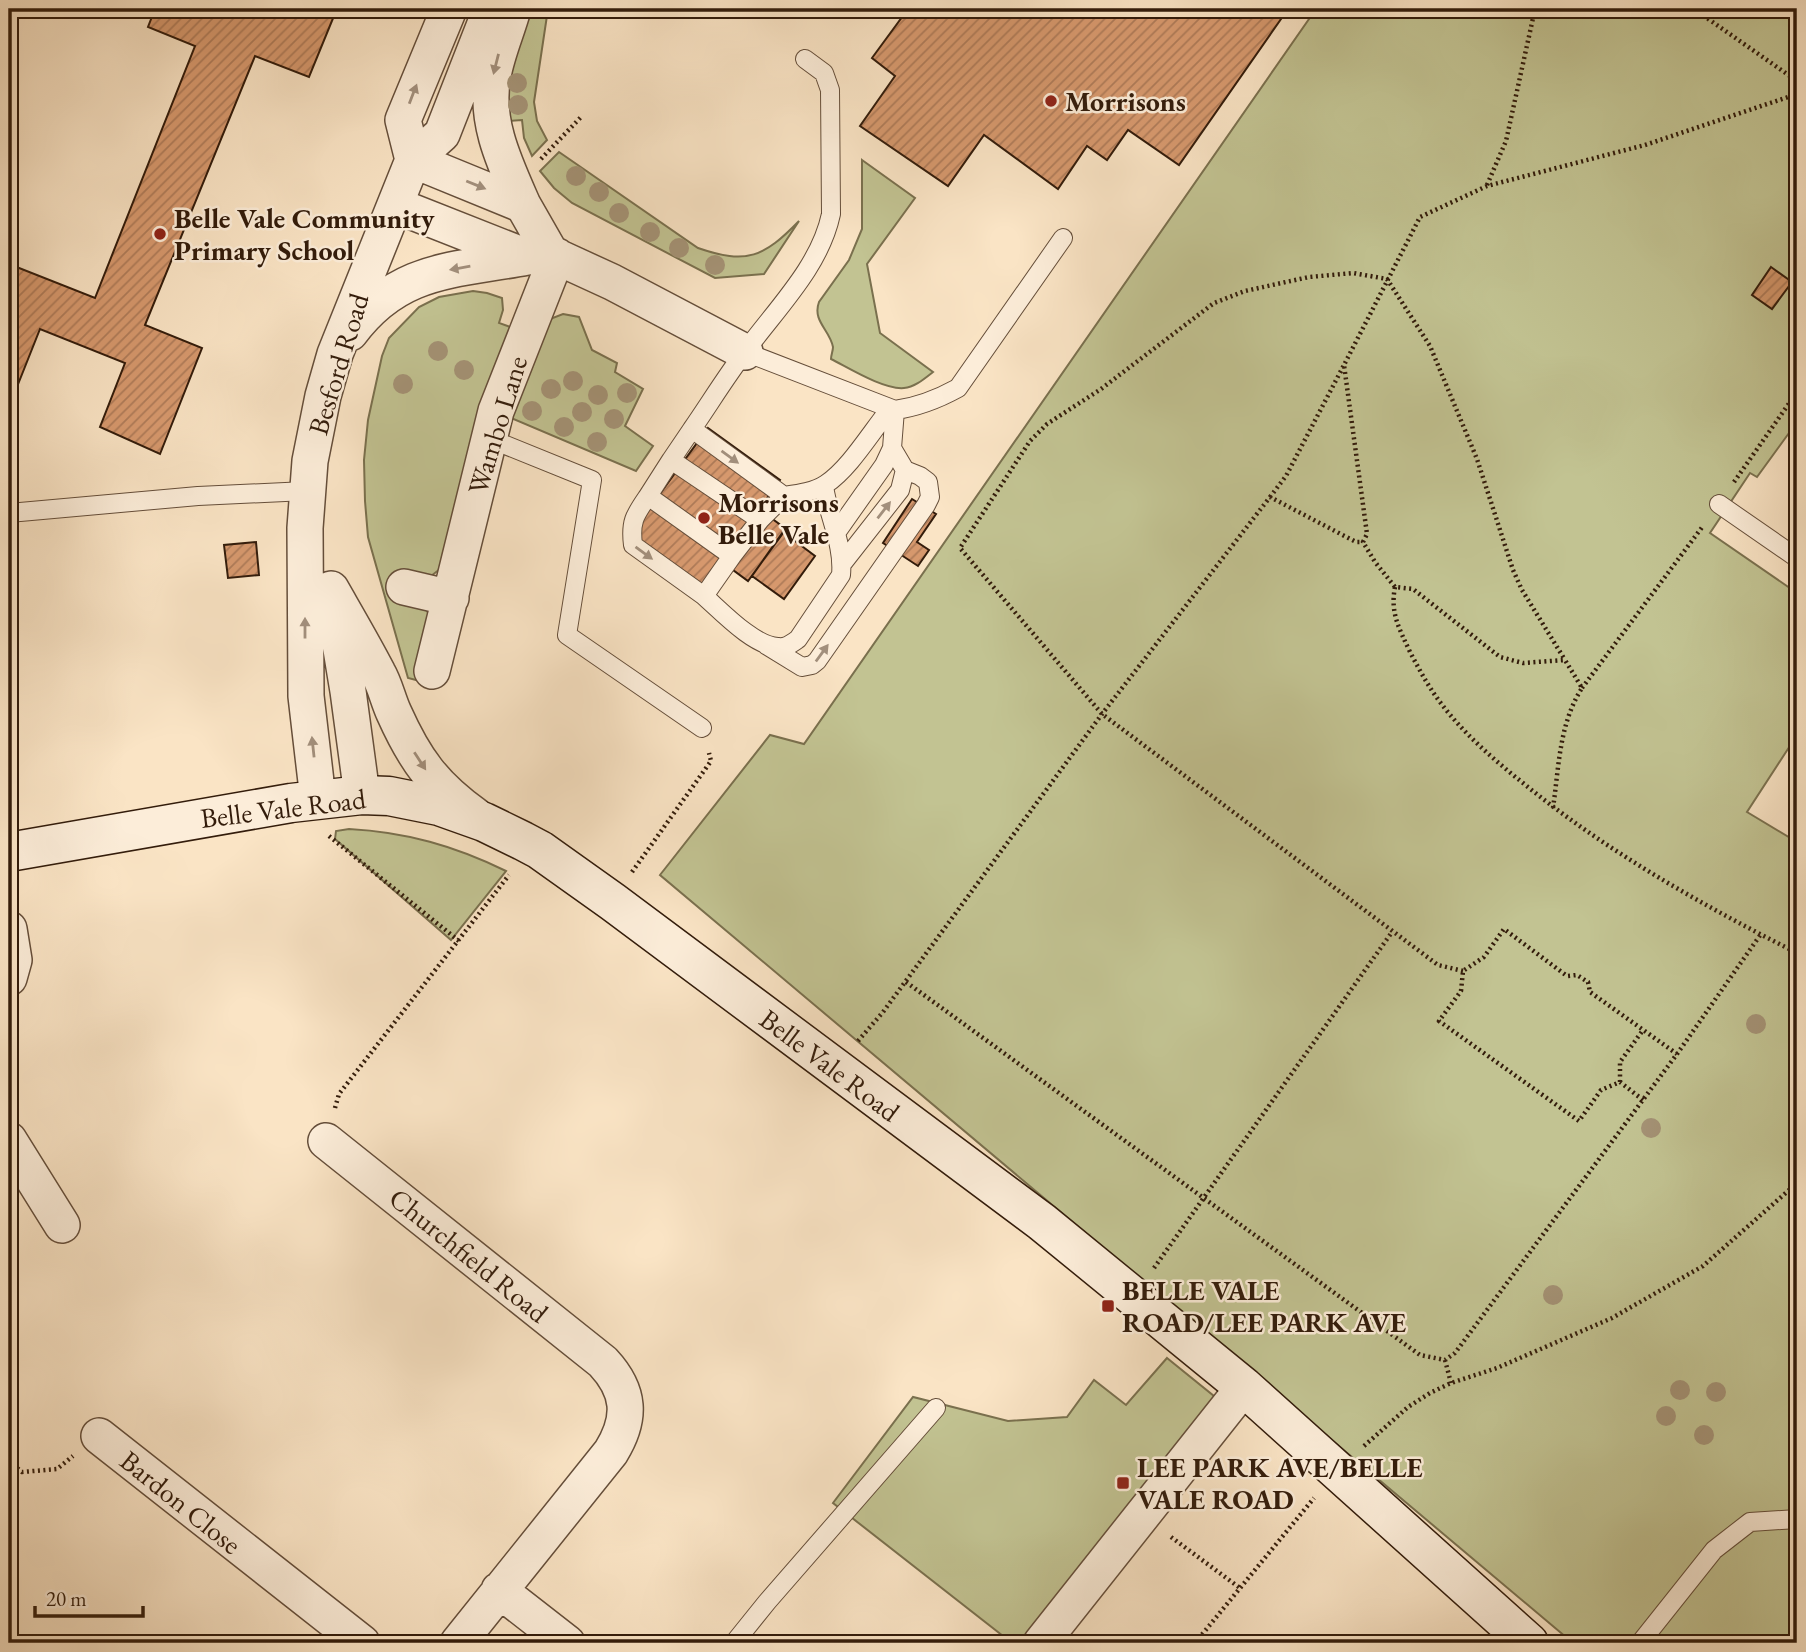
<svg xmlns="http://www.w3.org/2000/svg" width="1806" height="1652" viewBox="0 0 1806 1652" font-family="'EB Garamond',serif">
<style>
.green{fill:#c2c392;stroke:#7a704e;stroke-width:2}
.building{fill:url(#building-hatch);stroke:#331c0b;stroke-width:2}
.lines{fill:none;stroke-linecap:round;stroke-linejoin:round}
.service-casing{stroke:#654e3a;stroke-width:20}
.minor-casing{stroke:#654e3a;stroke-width:38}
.secondary-casing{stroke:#331c0b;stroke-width:41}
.path{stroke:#331c0b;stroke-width:4.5;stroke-dasharray:2 3.5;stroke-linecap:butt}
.service{stroke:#fcedd9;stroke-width:18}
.minor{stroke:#fcedd9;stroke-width:35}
.secondary{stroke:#fcedd9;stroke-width:38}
.tree{fill:#a49275}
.oneway{fill:#a28f7c}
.poi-dot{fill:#8f2418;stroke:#fcedd9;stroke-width:2.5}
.labels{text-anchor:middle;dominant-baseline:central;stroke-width:5;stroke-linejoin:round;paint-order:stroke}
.poi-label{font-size:28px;font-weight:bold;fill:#331c0b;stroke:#fcedd9;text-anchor:start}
.street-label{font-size:28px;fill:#331c0b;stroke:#fcedd9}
</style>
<defs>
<pattern id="building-hatch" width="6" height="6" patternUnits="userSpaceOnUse" patternTransform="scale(1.75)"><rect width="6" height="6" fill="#d6986d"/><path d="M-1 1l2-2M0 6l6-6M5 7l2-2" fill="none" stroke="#ae7b58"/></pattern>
</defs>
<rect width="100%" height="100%" fill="#fae4c5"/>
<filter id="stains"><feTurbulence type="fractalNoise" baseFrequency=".00286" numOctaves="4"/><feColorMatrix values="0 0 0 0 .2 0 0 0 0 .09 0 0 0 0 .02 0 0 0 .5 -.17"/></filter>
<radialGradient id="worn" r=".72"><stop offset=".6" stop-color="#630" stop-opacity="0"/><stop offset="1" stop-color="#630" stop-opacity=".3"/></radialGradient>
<path class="green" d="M530,9H548L534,102L537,121L547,140L532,156L524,138L522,120L508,121L507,85Z
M1316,9H1797V422L1757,477L1750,473L1710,533L1797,593V735L1747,812L1797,842V1643H1573L660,875L770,735L804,744Z
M559,152L698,248C747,265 764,257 799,221L764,274L715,278L572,203L554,188L540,171Z
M862,160L915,198L867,264L880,333L933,372C924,379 915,387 904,388C884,390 849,368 831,359C831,355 833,351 833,347C830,330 812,321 819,302L849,260L862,229Z
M473,291L487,293L502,298L503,310L499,323L513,328L440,569L431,576L424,604L429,615V631L416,680L408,678L368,537L365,501L364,460L368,420L382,356L389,338L419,307L439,297Z
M563,314L579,317L592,350L617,363L615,372L643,389L625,426L653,446L636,471L511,418L550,319Z
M349,829C406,832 455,846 506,871L451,940L335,839L336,831Z
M1167,1358L1225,1405L1041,1643H1012L833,1503L913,1397L1008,1421L1067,1417L1094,1380L1126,1405Z"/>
<path class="building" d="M155,9H331L336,11L309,77L255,56L145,325L202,348L160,454L100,427L125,363L40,329L9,407V264L95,298L195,46L148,27Z
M908,9H1288L1179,165L1128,130L1107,160L1087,146L1058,189L984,135L948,186L860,126L895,76L872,58Z
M1771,267L1792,282L1772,309L1752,295Z
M708,428L780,480L759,509L786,529L748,581L722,562L702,589L629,536Z
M912,499L936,514L917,542L929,550L918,566L883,543Z
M783,532L815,556L784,599L752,576Z
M256,542L259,575L228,578L224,545Z"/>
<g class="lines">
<g class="service-casing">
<path id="service" d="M805,59L824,73L830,90L831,214C820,266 778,307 747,349C727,375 710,403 692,429L784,496C798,494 814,492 826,484C850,468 871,432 890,409
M745,352L895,410C918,407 938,399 958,388L1063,238
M692,429L671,460L760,520L784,496
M488,438L592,480L567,635L702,728
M671,460L648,496L732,556L760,520
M648,496C635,515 630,521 633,545L704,596L732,556
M1719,504L1797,558
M9,513L198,496L306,491
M836,533L884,465L892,448L895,410
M842,564L900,490L905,470L892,448
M704,596C722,612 754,646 778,647C786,648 791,644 798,639L841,575C844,544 828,516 824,486
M766,645L802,667L812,665L817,661L926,505L930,497L928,482L920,476L905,470
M734,1643L767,1602L936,1408
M1640,1643L1714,1550L1750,1522L1797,1519"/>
</g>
<g class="minor-casing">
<path id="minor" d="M513,9C507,31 497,53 493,76C484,121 505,164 523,205
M413,160L523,205L551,254
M413,160L442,134L489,14
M395,205L527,257L551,254L612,282L745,352
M350,333C399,267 455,271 527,257
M404,587L451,598
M331,589C347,617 363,644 378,673C385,685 388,700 394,713C415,760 434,786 476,816
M335,613L348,691L362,795
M432,671L496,411L557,256
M318,799L306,696L305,528L310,461L323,396L335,354L413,160L403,120L449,9
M9,929L14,960L9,978
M9,1140L62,1225
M326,1141L603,1362C630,1391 632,1418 611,1452L458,1643
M99,1436L362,1643
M499,1590L567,1643
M1041,1643L1244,1387"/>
</g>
<g class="secondary-casing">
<path id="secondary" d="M9,852L291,803L362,795L389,796L439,806L484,822L523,841L540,850L613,902L1042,1222L1244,1387L1529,1643"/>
</g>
<path class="path" d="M1694,9L1797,81
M541,159L581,117
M1487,185L1506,141L1535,9
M1734,482L1797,392
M1270,497L1286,476L1344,365
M1395,587C1390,613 1399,628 1410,652C1419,669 1428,686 1440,702C1463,733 1493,759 1523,783C1606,851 1702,905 1797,953
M1582,688L1703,526
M1553,808C1559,767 1559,724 1582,688L1565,660L1523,663L1500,657L1413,589L1395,587L1375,562L1363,542L1367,534L1344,365L1420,217L1487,186L1645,145L1797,94
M329,836L459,941
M632,872L711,761L709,753
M1463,971L1438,965L1102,714L960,548L1030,441L1047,424L1101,389L1214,303L1245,291L1309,277L1353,273L1387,279L1430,346L1477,459L1513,570L1522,590L1565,660
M906,982L1420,1355L1445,1360L1455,1353L1677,1054L1761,934
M858,1041L883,1012L1102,714L1270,497L1356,542H1363
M1620,1082V1062L1643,1030
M1643,1100L1620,1082L1601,1090L1579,1121L1439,1021L1461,991L1463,971L1484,957L1504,929L1567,976L1577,975L1588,982L1590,992L1677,1054
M335,1108L339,1094L509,875
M1154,1268L1392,932
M1445,1360L1451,1383
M1364,1446L1408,1407L1430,1393L1451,1383L1497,1368L1612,1318L1703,1266L1797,1183
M9,1461L22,1472L57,1469L73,1456
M1171,1537L1240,1588
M1195,1643L1314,1498"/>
<use href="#service" class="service"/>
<use href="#minor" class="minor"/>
<use href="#secondary" class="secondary"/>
</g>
<g class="tree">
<circle cx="517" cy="83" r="10"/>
<circle cx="518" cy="105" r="10"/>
<circle cx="576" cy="176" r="10"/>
<circle cx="599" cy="192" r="10"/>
<circle cx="619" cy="213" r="10"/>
<circle cx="650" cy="232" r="10"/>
<circle cx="679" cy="248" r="10"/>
<circle cx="715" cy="265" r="10"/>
<circle cx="438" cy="351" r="10"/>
<circle cx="464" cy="370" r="10"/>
<circle cx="573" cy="381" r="10"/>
<circle cx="403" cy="384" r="10"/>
<circle cx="551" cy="389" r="10"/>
<circle cx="627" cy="393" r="10"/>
<circle cx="598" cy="395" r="10"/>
<circle cx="532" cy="411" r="10"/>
<circle cx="582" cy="412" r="10"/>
<circle cx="614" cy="419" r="10"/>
<circle cx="564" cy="427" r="10"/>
<circle cx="597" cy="442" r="10"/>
<circle cx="1756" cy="1024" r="10"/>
<circle cx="1651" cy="1128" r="10"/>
<circle cx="1553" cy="1295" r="10"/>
<circle cx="1680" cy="1390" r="10"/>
<circle cx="1716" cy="1392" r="10"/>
<circle cx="1666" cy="1416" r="10"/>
<circle cx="1704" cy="1435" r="10"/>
</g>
<defs><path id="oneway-solid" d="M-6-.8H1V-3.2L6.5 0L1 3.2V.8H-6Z" transform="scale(1.75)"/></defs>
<g class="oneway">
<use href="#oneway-solid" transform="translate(496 64) rotate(104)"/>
<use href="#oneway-solid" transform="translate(413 94) rotate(-69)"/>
<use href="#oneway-solid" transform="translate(476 185) rotate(22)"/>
<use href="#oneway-solid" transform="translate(460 268) rotate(170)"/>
<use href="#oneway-solid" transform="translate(730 457) rotate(36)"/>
<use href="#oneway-solid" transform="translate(884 510) rotate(-52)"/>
<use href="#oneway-solid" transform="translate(644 553) rotate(36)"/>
<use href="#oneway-solid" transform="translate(305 628) rotate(-90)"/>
<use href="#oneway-solid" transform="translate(822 653) rotate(-54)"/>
<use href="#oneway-solid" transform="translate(313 747) rotate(-96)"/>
<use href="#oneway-solid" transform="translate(420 761) rotate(57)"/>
</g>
<g class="poi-dot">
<circle cx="1051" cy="101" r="7"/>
<circle cx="160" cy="234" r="7"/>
<circle cx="704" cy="518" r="7"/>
<rect x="1101" y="1299" width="14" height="14" rx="3.5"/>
<rect x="1116" y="1476" width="14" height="14" rx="3.5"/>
</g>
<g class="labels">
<g class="poi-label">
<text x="1065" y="101">Morrisons</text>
<text x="174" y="218">Belle Vale Community<tspan x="174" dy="32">Primary School</tspan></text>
<text x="718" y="502">Morrisons<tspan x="718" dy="32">Belle Vale</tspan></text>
<text x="1122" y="1290">BELLE VALE<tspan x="1122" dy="32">ROAD/LEE PARK AVE</tspan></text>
<text x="1137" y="1467">LEE PARK AVE/BELLE<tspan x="1137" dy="32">VALE ROAD</tspan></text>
</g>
<g class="street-label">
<text transform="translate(338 364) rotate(-73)">Besford Road</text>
<text transform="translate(497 425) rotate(-73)">Wambo Lane</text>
<text transform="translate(283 808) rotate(-7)">Belle Vale Road</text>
<text transform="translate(830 1065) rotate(37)">Belle Vale Road</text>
<text transform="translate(469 1255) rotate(39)">Churchfield Road</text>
<text transform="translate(181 1502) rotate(39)">Bardon Close</text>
</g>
</g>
<rect width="1806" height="1652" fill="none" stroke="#fae4c5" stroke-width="35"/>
<rect x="10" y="10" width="1785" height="1631" fill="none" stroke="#331c0b" stroke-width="3.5"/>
<rect x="18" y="18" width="1771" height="1617" fill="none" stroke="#331c0b" stroke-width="2"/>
<path d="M35 1606v10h108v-10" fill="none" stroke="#331c0b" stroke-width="3.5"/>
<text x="46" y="1606" font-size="21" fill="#331c0b" stroke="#fcedd9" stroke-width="5" paint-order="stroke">20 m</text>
<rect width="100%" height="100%" filter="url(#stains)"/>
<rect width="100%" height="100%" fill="url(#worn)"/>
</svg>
